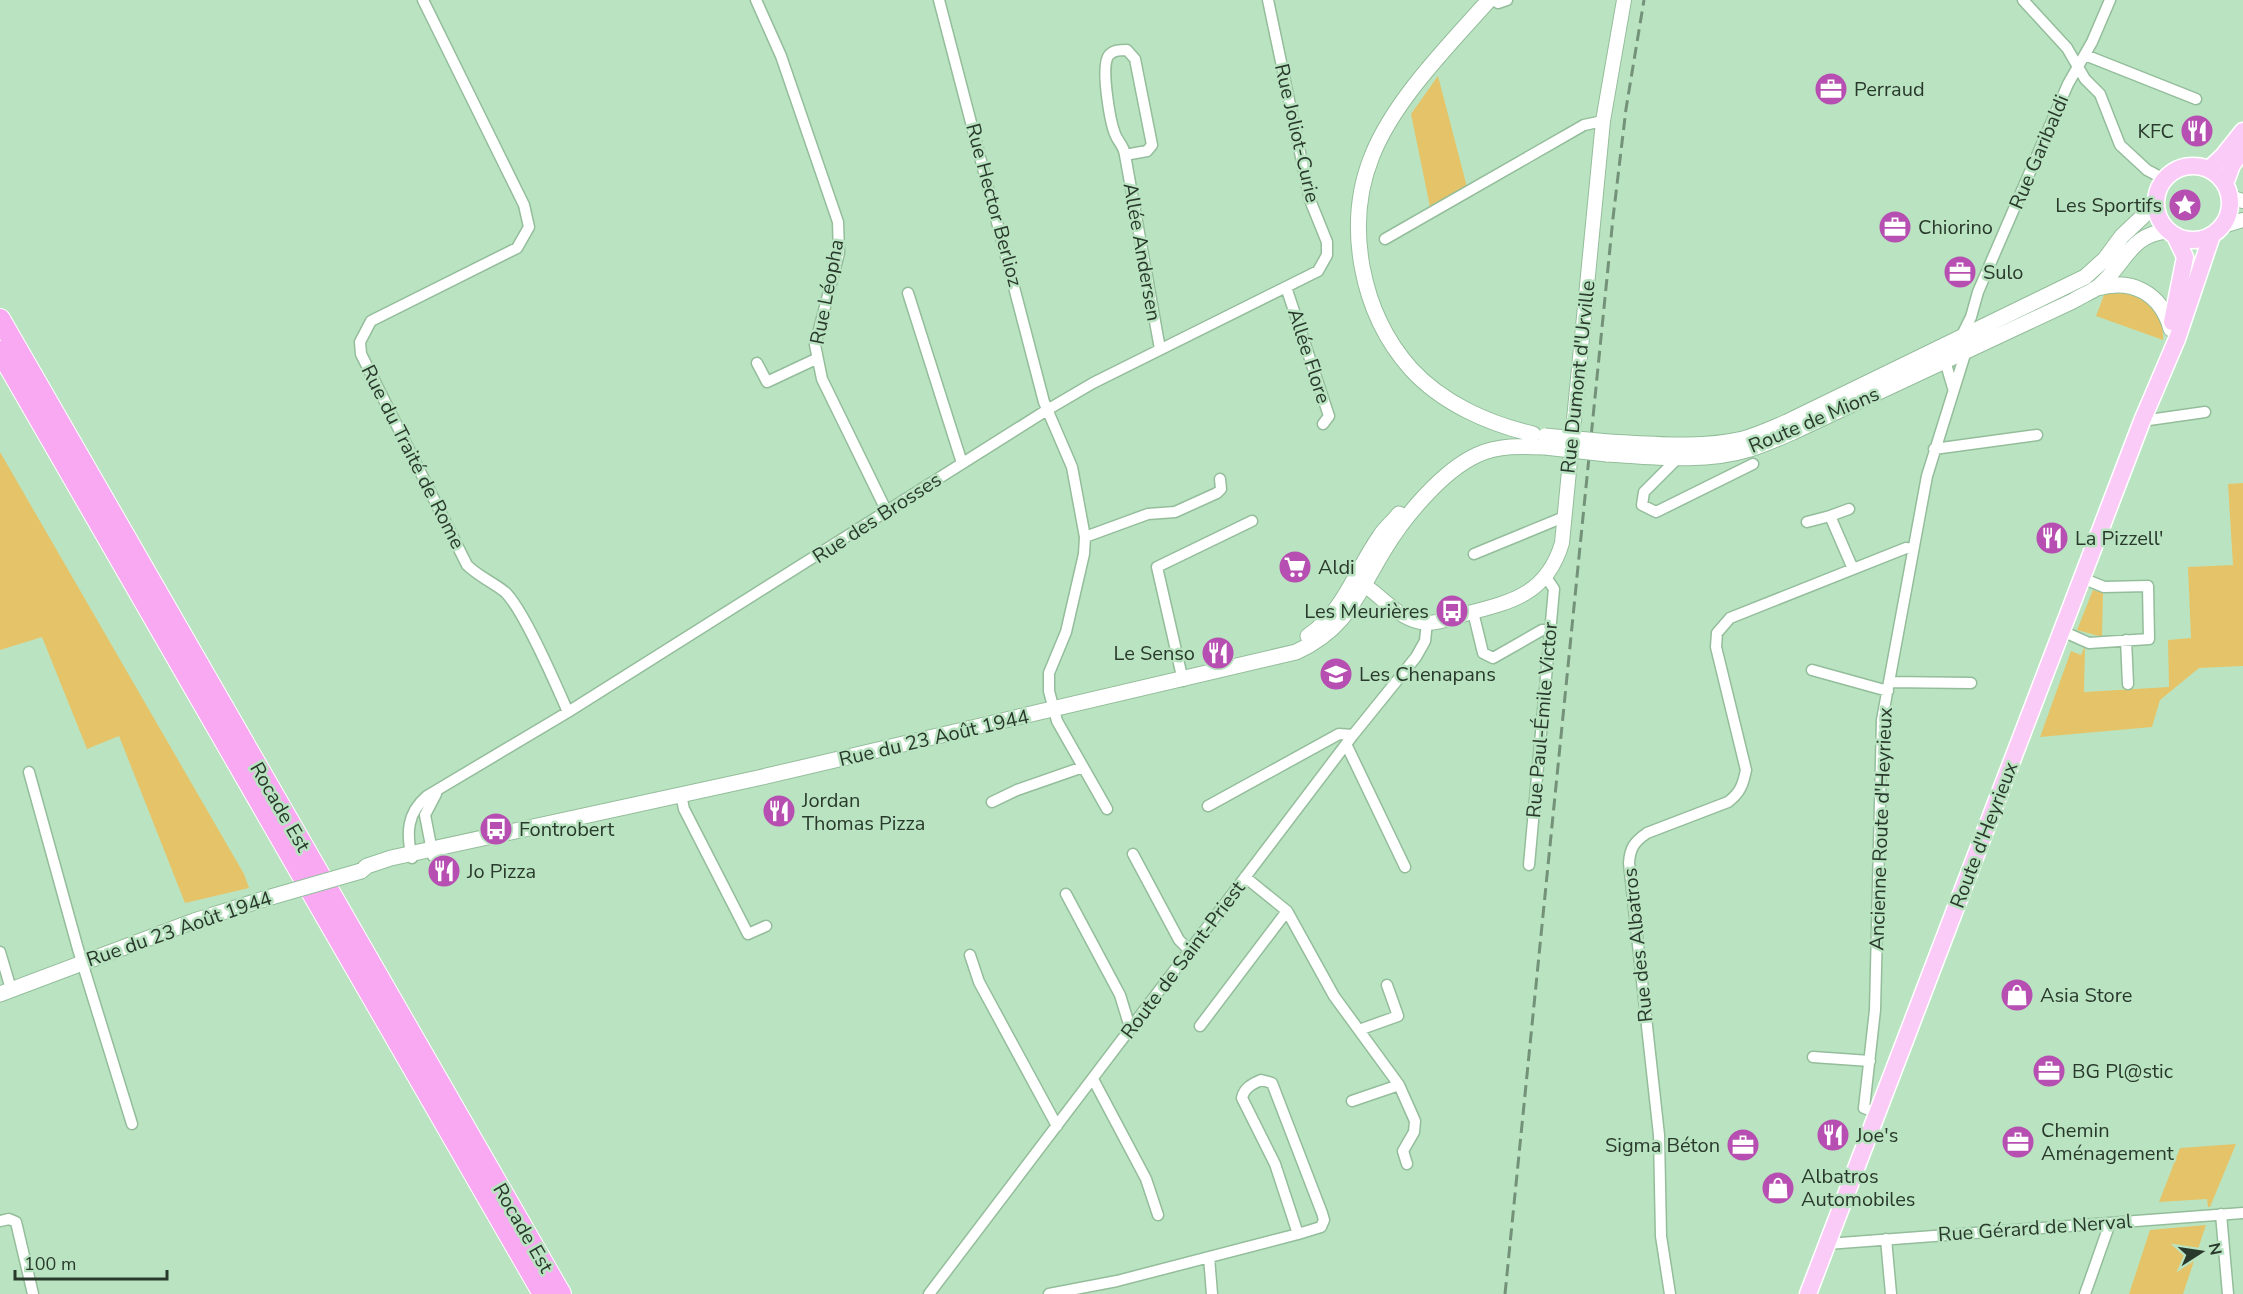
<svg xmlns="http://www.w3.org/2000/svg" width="2243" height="1294" viewBox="0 0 2243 1294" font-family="'Nunito Sans',sans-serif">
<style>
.green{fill:#e5c469}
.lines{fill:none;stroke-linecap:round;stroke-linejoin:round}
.minor-casing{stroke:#94bd9b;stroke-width:13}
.tertiary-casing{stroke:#94bd9b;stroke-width:16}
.secondary-casing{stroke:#94bd9b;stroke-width:17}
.primary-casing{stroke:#fff;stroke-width:19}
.motorway-casing{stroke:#fff;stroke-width:22}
.minor{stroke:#fff;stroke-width:10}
.tertiary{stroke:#fff;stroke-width:14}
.secondary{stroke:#fff;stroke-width:15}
.primary{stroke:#fbcbf7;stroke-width:16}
.motorway{stroke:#f8a9f1;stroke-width:20}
.rail{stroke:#749279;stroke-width:3;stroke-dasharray:12 6;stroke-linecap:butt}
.secondary-bridge-casing{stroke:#94bd9b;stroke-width:17;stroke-linecap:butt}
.secondary-bridge{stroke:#fff;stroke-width:15}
.labels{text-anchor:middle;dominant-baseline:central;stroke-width:5;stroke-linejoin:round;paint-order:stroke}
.poi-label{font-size:20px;fill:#29392c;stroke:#bae4c1;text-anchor:start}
.street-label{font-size:20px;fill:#29392c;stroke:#bae4c1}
</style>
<rect width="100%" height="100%" fill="#bae4c1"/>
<path class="green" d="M1438,76L1467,187L1430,207L1411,114Z
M2112,291C2141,290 2165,311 2163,340L2096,316L2104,295Z
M0,452L244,874L249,888L185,903L119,736L87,749L42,637L0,650Z
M2243,483V666L2199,668L2160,700L2152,727L2040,737L2071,651L2081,655L2085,646L2084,692L2169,687L2168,640L2191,638L2188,567L2233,565L2228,484Z
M2093,590L2103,593L2102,637L2077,630Z
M2236,1144L2210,1207H2208L2207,1199L2159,1202L2180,1148Z
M2206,1225L2183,1294H2129L2150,1230Z"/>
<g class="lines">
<g class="minor-casing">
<path id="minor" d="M423,0L524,205L529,227L517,248L371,321L360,342L361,354L467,565C479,577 493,582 505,592C524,610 556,685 568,712
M756,0L781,56L838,222L839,253L815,345L822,379L887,512
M939,0L1044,402L1072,467L1085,537L1084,554L1066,632L1049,673V691L1057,721L1107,809
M1494,0L1498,3L1507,0
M2023,0L2067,48L2085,79L2100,94L2120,145L2147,170L2164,179
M2085,55L2196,99
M1125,155L1147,151L1152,145L1135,59L1127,50C1120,50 1114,50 1109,55C1100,65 1110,121 1115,134C1118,142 1124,146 1125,155L1160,349
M1385,239L1584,125L1603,121
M1286,287L1329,416L1323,424
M908,293L962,463
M1961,337L1971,317L1978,292L2068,84L2092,42L2110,0
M1943,354L1953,388
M757,363L767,382L816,359
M2142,421L2205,412
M1934,449L2037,435
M1680,456L1644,492L1642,505L1656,512L1753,464
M1830,516L1849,509
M1807,522L1830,516L1853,569
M1085,537L1148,514L1175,512L1217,493L1221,489L1220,479
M1474,554L1564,517
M1473,612L1483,653L1493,658L1542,630L1551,629
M2062,631L2089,643L2149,639L2148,586L2104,587L2082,578
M2126,640L2128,684
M1812,670L1888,691
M1183,681L1157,567L1252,521
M1889,682L1971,683
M1346,744L1405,867
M29,772L78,949L132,1124
M681,795L684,809L748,934L766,926
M992,802L1017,790L1083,767
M1208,806L1339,734L1353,735
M1133,854L1179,940L1190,951
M433,856L425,815L436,794
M412,858C406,833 407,813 427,796L568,712L1047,410L1093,383L1318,271L1327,255V242L1310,200L1268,0
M1529,865L1554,589L1546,577
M1245,877L1287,911L1334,996L1399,1085L1415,1121L1414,1132L1403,1151L1407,1164
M1066,894L1120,995L1128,1021L1133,1026
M0,952L11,989
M970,955L979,982L1057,1126
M1200,1026L1287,911
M1359,1030L1398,1016L1387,985
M1813,1057L1870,1061
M1093,1079L1146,1179L1158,1215
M1352,1101L1399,1085
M1877,1113L1864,1108L1875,1010L1882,720L1927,476L1966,351
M2221,1214L2228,1294
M0,1221L9,1219L16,1222L33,1294
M1886,1239L1891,1294
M1827,1244L2243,1213
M1209,1257L1212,1294
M929,1294L1353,735L1416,657L1425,641L1427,622
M1049,1294L1117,1281L1298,1234L1321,1227L1324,1220L1322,1213L1272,1083L1261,1080C1252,1084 1244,1088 1242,1098L1275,1164L1298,1234
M1670,1294L1661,1236L1659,1135L1629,863C1630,848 1634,842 1647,833L1728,802C1740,793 1743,785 1746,770L1716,647L1717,633L1730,618L1906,548L1913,549
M2085,1294L2110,1223"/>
</g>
<g class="tertiary-casing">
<path id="tertiary" d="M2230,197L2243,201
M2223,226L2243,220
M1356,580C1378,591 1395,617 1420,622C1434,625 1452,618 1465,614C1512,602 1547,594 1562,543L1603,121L1624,0"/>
</g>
<g class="secondary-casing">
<path id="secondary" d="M1489,0C1449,45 1394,100 1372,156C1344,225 1361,313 1411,369C1442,403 1489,424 1533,434
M2097,288C2132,278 2161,293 2171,329
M1609,442C1654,444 1699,449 1743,439C1758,435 1773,428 1787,422L2085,277L2105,259L2122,236L2156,204
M1607,454C1655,457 1704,463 1750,449C1764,445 1779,438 1793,432L2073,301C2081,296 2091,292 2098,287C2125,265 2129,234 2168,231
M1308,636C1344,612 1356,570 1380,536C1385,528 1393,522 1399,514
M361,871L367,866L391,858L758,778L1296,652C1348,628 1357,594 1384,550C1404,517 1442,471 1477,455C1498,445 1522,446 1545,447
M0,994L194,921L264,899"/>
</g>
<g class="primary-casing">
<path id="primary" d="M2156 203a37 37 0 1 1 74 0a37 37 0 1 1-74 0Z
M2209,169L2223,156L2243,131
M2225,184L2232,165L2243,150
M2172,322L2185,257L2175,236
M1808,1294L2142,421L2177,339L2212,235"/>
</g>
<g class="motorway-casing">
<path id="motorway" d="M0,319L561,1294
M0,351L543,1294"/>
</g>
<use href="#minor" class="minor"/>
<use href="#tertiary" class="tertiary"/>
<use href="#secondary" class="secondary"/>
<use href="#primary" class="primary"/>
<use href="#motorway" class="motorway"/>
<path class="rail" d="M1505,1294L1613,218L1626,109L1644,0"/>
<g class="secondary-bridge-casing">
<path id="secondary-bridge" d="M1545,436L1609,442
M1545,447L1607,454
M264,899L361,871"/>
</g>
<use href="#secondary-bridge" class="secondary-bridge"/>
</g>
<defs>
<g id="office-disc" transform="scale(1.725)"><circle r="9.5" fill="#b74eb1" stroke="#bae4c1"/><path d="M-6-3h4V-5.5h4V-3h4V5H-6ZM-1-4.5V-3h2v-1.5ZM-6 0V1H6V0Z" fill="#fff"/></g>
<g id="restaurant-disc" transform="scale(1.725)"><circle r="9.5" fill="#b74eb1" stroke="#bae4c1"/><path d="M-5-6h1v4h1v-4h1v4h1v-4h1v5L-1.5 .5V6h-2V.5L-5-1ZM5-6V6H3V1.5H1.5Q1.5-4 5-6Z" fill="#fff"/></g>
<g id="sight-disc" transform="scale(1.725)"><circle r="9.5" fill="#b74eb1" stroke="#bae4c1"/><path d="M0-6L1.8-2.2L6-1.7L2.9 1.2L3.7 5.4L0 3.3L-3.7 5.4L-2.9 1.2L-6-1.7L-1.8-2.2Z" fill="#fff"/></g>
<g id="supermarket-disc" transform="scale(1.725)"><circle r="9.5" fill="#b74eb1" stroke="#bae4c1"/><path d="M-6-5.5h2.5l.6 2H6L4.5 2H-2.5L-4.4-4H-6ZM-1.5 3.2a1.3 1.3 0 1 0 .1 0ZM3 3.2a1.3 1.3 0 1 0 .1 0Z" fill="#fff"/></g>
<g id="bus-disc" transform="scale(1.725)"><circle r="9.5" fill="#b74eb1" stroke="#bae4c1"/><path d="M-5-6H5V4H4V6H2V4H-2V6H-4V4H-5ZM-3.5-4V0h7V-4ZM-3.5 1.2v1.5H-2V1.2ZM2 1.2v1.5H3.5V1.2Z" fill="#fff"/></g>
<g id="school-disc" transform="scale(1.725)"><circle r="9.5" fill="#b74eb1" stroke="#bae4c1"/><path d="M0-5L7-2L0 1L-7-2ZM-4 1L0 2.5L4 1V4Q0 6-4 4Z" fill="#fff"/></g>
<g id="shop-disc" transform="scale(1.725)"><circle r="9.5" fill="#b74eb1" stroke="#bae4c1"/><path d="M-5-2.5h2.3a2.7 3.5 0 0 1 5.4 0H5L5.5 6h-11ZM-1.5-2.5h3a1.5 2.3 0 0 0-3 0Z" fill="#fff"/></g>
</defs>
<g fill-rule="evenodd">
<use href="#office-disc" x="1831" y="89"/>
<use href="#restaurant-disc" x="2197" y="131"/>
<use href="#sight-disc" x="2185" y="205"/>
<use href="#office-disc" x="1895" y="227"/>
<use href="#office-disc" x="1960" y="272"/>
<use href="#restaurant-disc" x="2052" y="538"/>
<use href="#supermarket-disc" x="1295" y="567"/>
<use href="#bus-disc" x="1452" y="611"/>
<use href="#restaurant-disc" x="1218" y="653"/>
<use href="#school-disc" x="1336" y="674"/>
<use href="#restaurant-disc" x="779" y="811"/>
<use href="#bus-disc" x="496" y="829"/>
<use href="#restaurant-disc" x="444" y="871"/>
<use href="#shop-disc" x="2017" y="995"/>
<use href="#office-disc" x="2049" y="1071"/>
<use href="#restaurant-disc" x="1833" y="1135"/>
<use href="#office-disc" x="2018" y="1142"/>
<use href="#office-disc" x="1743" y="1145"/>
<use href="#shop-disc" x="1778" y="1188"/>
</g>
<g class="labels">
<g class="poi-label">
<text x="1854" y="89">Perraud</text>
<text x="2174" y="131" text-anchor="end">KFC</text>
<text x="2162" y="205" text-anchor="end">Les Sportifs</text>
<text x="1918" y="227">Chiorino</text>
<text x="1983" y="272">Sulo</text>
<text x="2075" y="538">La Pizzell'</text>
<text x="1318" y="567">Aldi</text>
<text x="1429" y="611" text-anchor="end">Les Meurières</text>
<text x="1195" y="653" text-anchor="end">Le Senso</text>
<text x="1359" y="674">Les Chenapans</text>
<text x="802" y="800">Jordan<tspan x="802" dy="23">Thomas Pizza</tspan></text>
<text x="519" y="829">Fontrobert</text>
<text x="467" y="871">Jo Pizza</text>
<text x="2040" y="995">Asia Store</text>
<text x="2072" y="1071">BG Pl@stic</text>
<text x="2041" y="1130">Chemin<tspan x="2041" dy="23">Aménagement</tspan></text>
<text x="1856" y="1135">Joe's</text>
<text x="1720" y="1145" text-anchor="end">Sigma Béton</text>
<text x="1801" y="1176">Albatros<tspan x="1801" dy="23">Automobiles</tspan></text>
</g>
<g class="street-label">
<text transform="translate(1297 133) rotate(77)">Rue Joliot-Curie</text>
<text transform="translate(2039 152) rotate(-67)">Rue Garibaldi</text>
<text transform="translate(994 205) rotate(75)">Rue Hector Berlioz</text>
<text transform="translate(1142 252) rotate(80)">Allée Andersen</text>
<text transform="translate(827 292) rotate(-79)">Rue Léopha</text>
<text transform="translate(1309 356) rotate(72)">Allée Flore</text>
<text transform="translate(1578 377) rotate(-84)">Rue Dumont d'Urville</text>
<text transform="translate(1814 420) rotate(-23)">Route de Mions</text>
<text transform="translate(413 457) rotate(63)">Rue du Traité de Rome</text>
<text transform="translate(877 518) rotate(-33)">Rue des Brosses</text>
<text transform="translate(1542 720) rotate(-85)">Rue Paul-Émile Victor</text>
<text transform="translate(934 738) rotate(-13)">Rue du 23 Août 1944</text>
<text transform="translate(280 807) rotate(60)">Rocade Est</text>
<text transform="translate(1881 829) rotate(-88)">Ancienne Route d'Heyrieux</text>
<text transform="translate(1984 835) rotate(-69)">Route d'Heyrieux</text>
<text transform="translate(179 929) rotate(-19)">Rue du 23 Août 1944</text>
<text transform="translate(1638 945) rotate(-96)">Rue des Albatros</text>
<text transform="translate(1183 960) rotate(-53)">Route de Saint-Priest</text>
<text transform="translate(523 1228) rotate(60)">Rocade Est</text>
<text transform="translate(2035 1228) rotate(-4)">Rue Gérard de Nerval</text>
</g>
</g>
<g transform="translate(2201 1252) rotate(78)" stroke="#bae4c1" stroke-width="4.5" paint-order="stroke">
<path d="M0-4.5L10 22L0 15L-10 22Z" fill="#29392c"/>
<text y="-9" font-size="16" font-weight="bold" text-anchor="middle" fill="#29392c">N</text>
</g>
<path d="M15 1270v9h152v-9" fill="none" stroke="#29392c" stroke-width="3"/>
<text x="24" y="1270" font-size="18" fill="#29392c" stroke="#bae4c1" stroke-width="4.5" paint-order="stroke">100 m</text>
</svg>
